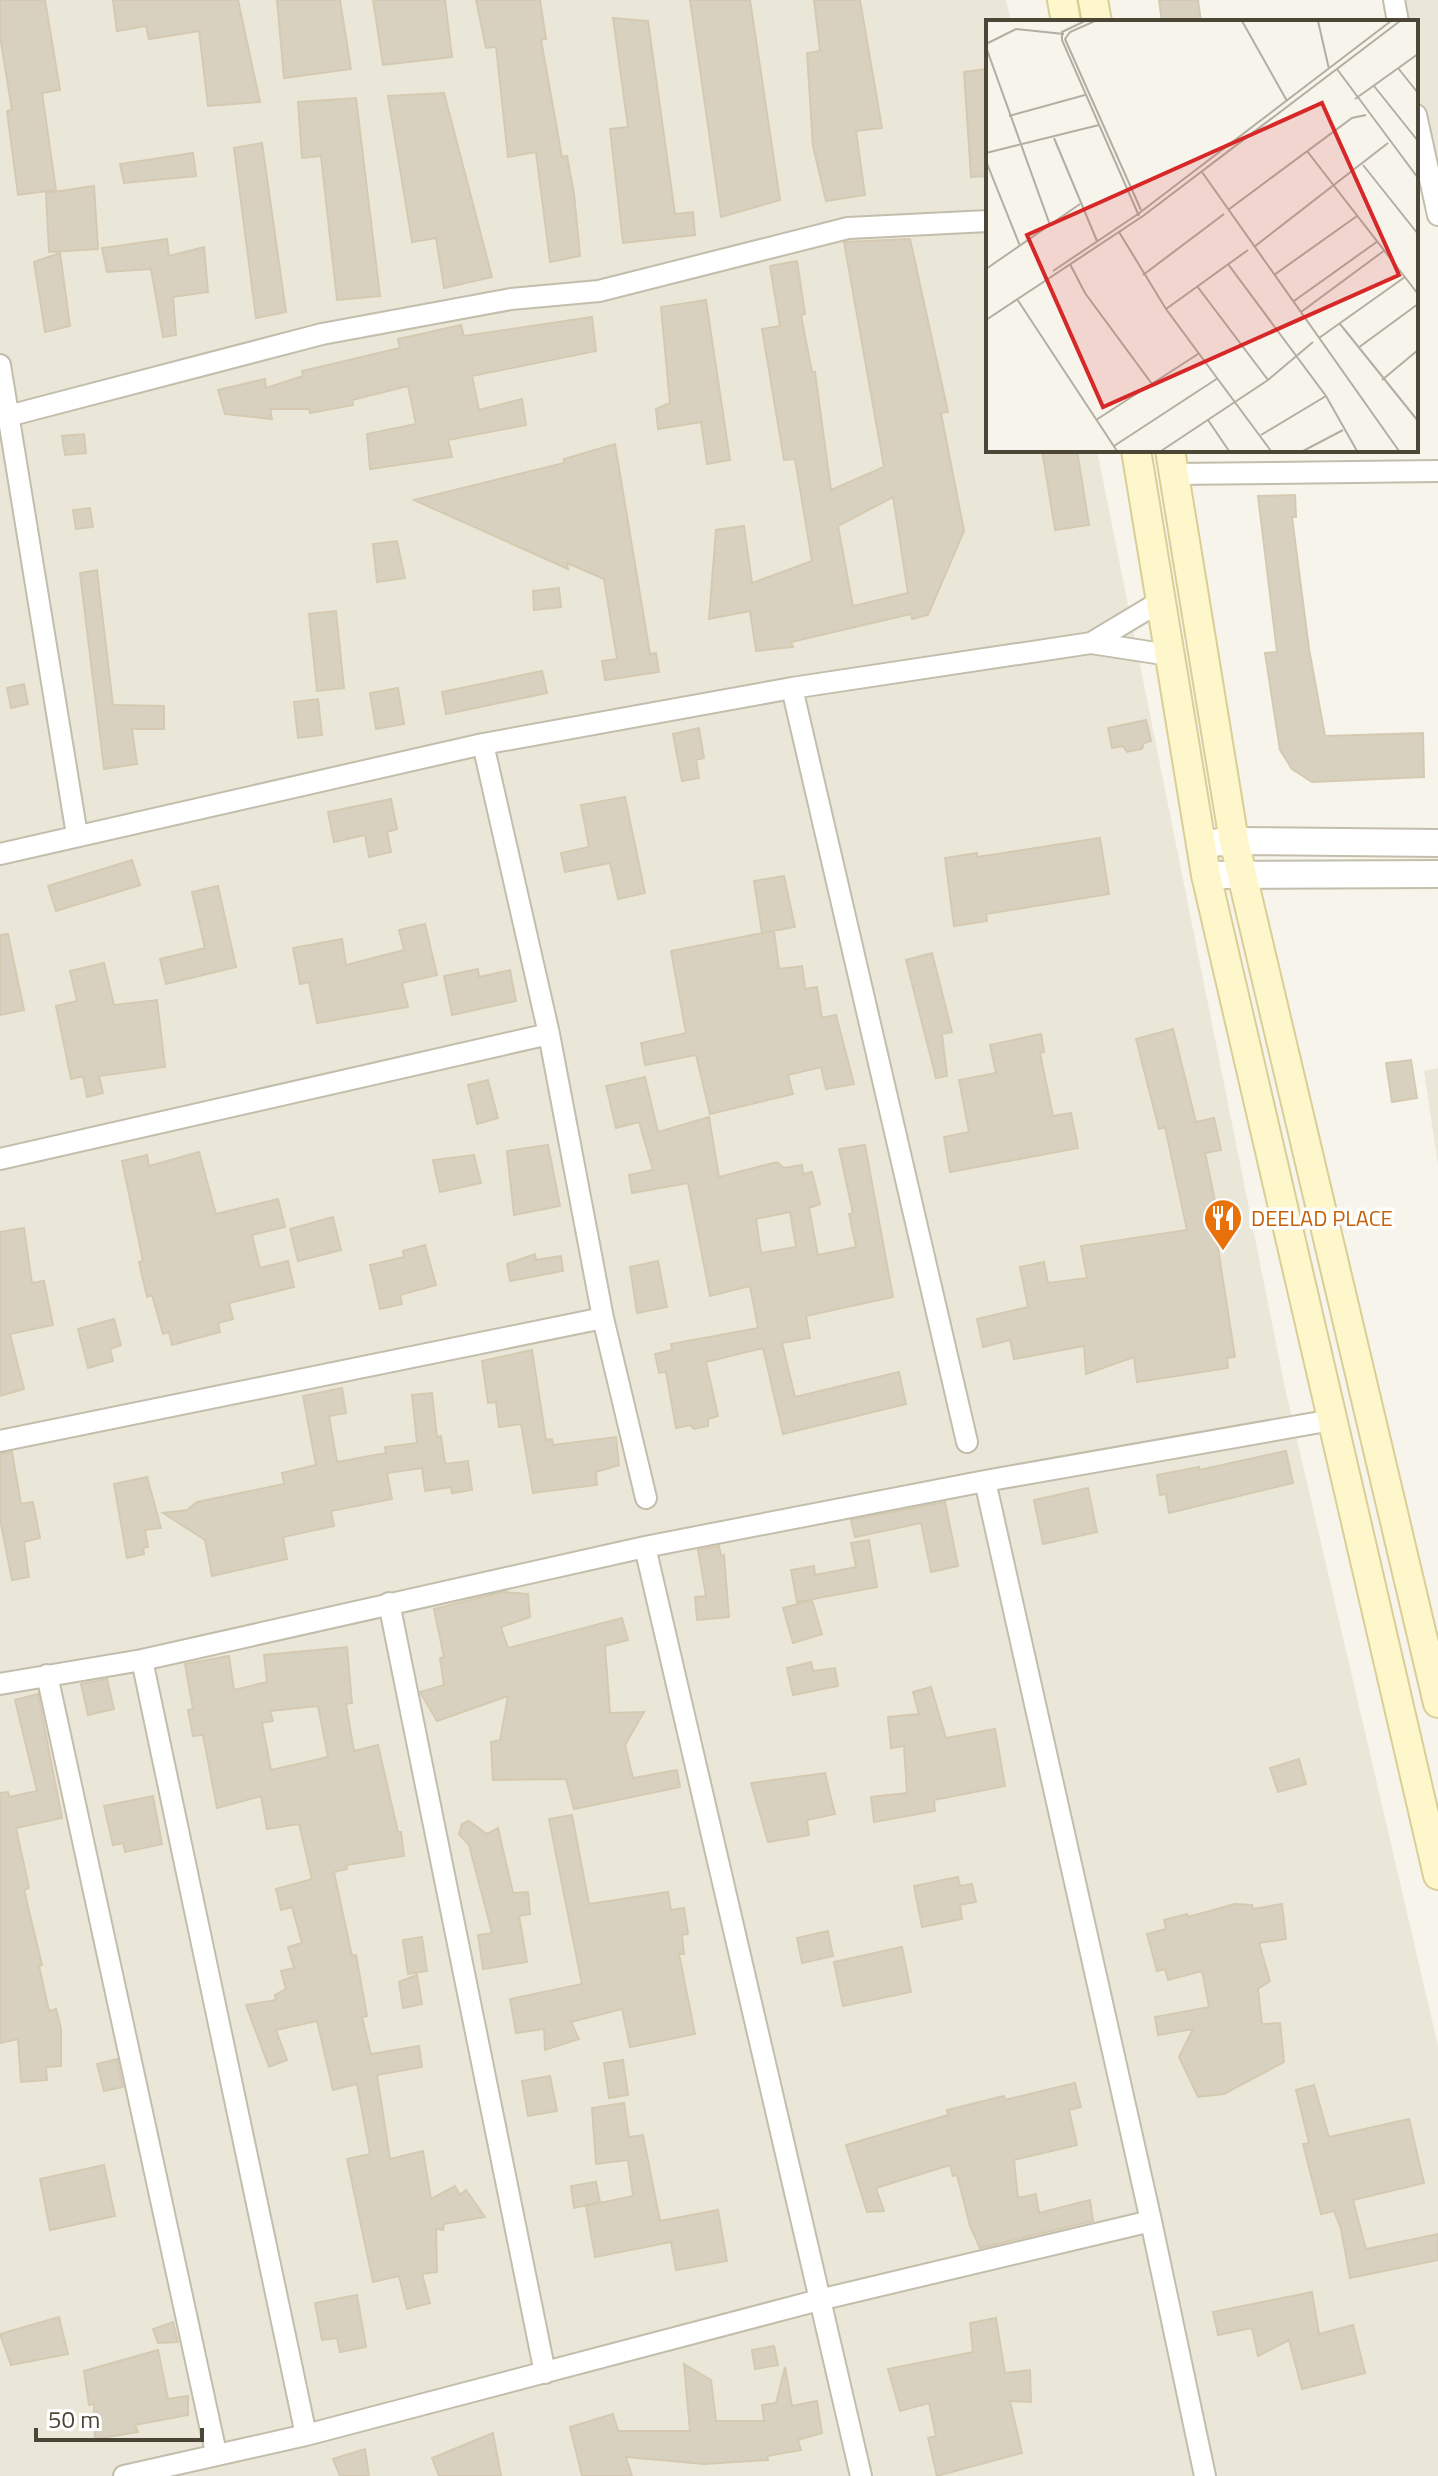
<svg xmlns="http://www.w3.org/2000/svg" width="1438" height="2476" viewBox="0 0 1438 2476" font-family="'Titillium Web',sans-serif">
<style>
.residential{fill:#ebe7d8}
.building{fill:#d9d1bf;stroke:#d5cab1;stroke-width:2;fill-rule:evenodd}
.lines{fill:none;stroke-linecap:round;stroke-linejoin:round}
.minor-casing{stroke:#c3bdac;stroke-width:24}
.tertiary-casing{stroke:#c3bdac;stroke-width:30}
.secondary-casing{stroke:#dace97;stroke-width:32}
.minor{stroke:#fff;stroke-width:20}
.tertiary{stroke:#fff;stroke-width:26}
.secondary{stroke:#fff7cc;stroke-width:28}
.labels{text-anchor:middle;dominant-baseline:central;stroke-width:7;stroke-linejoin:round;paint-order:stroke}
.food-label{font-size:22px;fill:#c56008;stroke:#fff;text-anchor:start}
.inset-road{fill:none;stroke:#b3aea3;stroke-width:2}
.view{fill:#d62828;fill-opacity:0.15;stroke:#d62828;stroke-width:4}
.inset-edge{fill:none;stroke:#4c4637;stroke-width:4}
</style>
<rect width="100%" height="100%" fill="#f7f4eb"/>
<path class="residential" d="M0,0H1006L1011,22H988V450H1097L1285,1388L1438,2046V2476H0Z
M1398,0H1438V195L1416,92V22H1403Z
M1438,1068V1165L1424,1071Z"/>
<path class="building" d="M0,0H45L60,90L42,93L56,190L18,195L7,111L12,110L0,36Z
M113,0H238L260,102L208,106L199,31L149,39L146,26L117,31Z
M277,0H340L351,69L284,78Z
M373,0H445L452,57L383,65Z
M476,0H540L546,39L541,40L562,157L567,156L574,194L580,256L550,262L536,152L508,157L496,47L486,48Z
M690,0H750L780,200L721,217Z
M814,0H860L882,128L856,131L865,195L826,201L813,146L807,53L820,51Z
M1159,0H1198L1201,22H1162Z
M613,18L648,21L675,214L693,212L695,235L623,243L610,129L628,127Z
M988,69V176L971,177L964,72Z
M444,93L492,277L444,288L436,238L412,242L388,96Z
M356,98L380,296L337,300L321,156L302,158L298,102Z
M262,143L286,312L256,318L234,148Z
M193,153L196,176L124,183L120,164Z
M94,186L98,249L49,252L46,193Z
M167,239L169,256L204,247L208,292L173,297L176,335L163,337L151,269L107,272L102,248Z
M910,239L948,412L941,413L964,531L928,615L912,619L911,614L791,642L793,647L756,651L750,611L709,619L716,530L744,526L752,583L812,561L795,459L784,460L762,329L780,326L770,266L797,261L805,314L801,315L812,372H815L831,490L884,467L844,242ZM893,497L908,593L853,606L838,526Z
M60,253L70,326L45,332L34,262Z
M706,300L730,460L707,464L701,422L658,429L656,409L670,403L661,307Z
M592,317L596,351L472,376L479,410L522,399L526,425L448,440L452,457L370,469L367,434L416,424L408,386L352,400L353,405L310,413L309,409H270L272,419L225,414L218,390L265,379L266,388L303,376L302,371L400,348L398,339L461,325L464,336Z
M84,434L86,453L65,455L62,436Z
M615,444L650,654L656,653L659,672L605,680L602,661L617,659L604,579L567,563L568,569L414,500L564,463V459Z
M1042,450H1077L1089,525L1055,530Z
M1295,495L1296,517H1292L1309,649L1325,736L1423,733L1424,777L1312,782L1292,769L1280,750L1265,653L1277,652L1258,496Z
M90,508L93,527L76,529L73,510Z
M397,541L405,578L377,582L373,544Z
M97,570L113,705L164,706V729H132L137,764L104,769L80,573Z
M559,588L561,607L534,610L533,591Z
M336,611L344,688L317,691L309,614Z
M542,671L547,693L446,714L442,692Z
M24,684L28,704L11,708L7,688Z
M398,688L404,724L376,729L370,693Z
M318,699L322,735L298,738L294,702Z
M1146,720L1151,741L1144,743L1142,749L1127,752L1123,746L1112,748L1108,728Z
M699,728L704,758L696,760L699,778L682,781L673,734Z
M625,797L645,893L618,899L610,863L565,872L561,853L589,847L581,805Z
M391,799L397,829L387,832L391,852L369,857L365,835L334,842L328,812Z
M1100,838L1109,894L986,914L987,921L954,926L945,858L977,853V857Z
M132,860L140,885L56,911L48,886Z
M784,876L795,927L762,933L774,931L779,969L802,966L805,989L817,987L822,1018L836,1015L854,1084L826,1089L821,1067L788,1075L793,1094L710,1114L696,1055L645,1065L641,1043L686,1033L671,951L762,933L754,881Z
M218,886L236,967L166,984L160,959L205,948L192,892Z
M425,924L437,975L402,983L408,1007L317,1023L309,982L300,984L293,948L342,939L346,965L404,950L399,930Z
M8,934L24,1010L0,1015V935Z
M932,953L952,1032L942,1034L947,1076L936,1078L906,960Z
M104,963L114,1005L157,1000L165,1067L99,1076L103,1093L87,1097L83,1076L71,1079L56,1006L77,1001L70,971Z
M478,969L479,977L510,970L516,1001L452,1015L444,976Z
M1173,1029L1196,1122L1214,1118L1221,1150L1205,1153L1218,1215L1213,1217L1235,1357L1227,1358L1228,1368L1137,1382L1134,1357L1086,1374L1084,1346L1014,1359L1010,1340L983,1347L977,1319L1028,1307L1020,1267L1044,1262L1048,1283L1087,1278L1081,1246L1187,1230L1165,1127L1159,1129L1136,1039Z
M1041,1034L1044,1052L1040,1053L1053,1116L1071,1113L1078,1148L950,1172L944,1137L969,1132L959,1080L996,1073L990,1045Z
M1411,1060L1417,1098L1392,1102L1386,1063Z
M645,1077L658,1132L709,1117L719,1177L777,1162L784,1168L802,1165L803,1174L812,1172L820,1204L809,1208L818,1255L856,1247L849,1214L853,1213L839,1149L865,1145L893,1297L806,1316L810,1338L782,1343L795,1397L899,1372L906,1404L783,1434L763,1348L706,1362L718,1416L708,1419V1426L694,1429L690,1425L676,1428L666,1372L659,1373L655,1354L672,1350L671,1344L758,1328L750,1286L710,1296L688,1183L632,1193L629,1175L653,1170L639,1122L616,1128L606,1086ZM790,1212L796,1247L761,1253L756,1219Z
M488,1080L498,1118L477,1124L468,1085Z
M548,1145L560,1206L514,1215L507,1151Z
M199,1152L216,1214L278,1199L285,1227L252,1235L260,1268L288,1261L294,1287L229,1303L233,1319L218,1323L220,1332L172,1345L169,1332L163,1334L152,1295L147,1297L139,1262L143,1261L122,1161L147,1155L149,1166Z
M474,1155L481,1183L440,1192L433,1160Z
M333,1217L341,1250L298,1261L290,1229Z
M24,1228L32,1283L44,1281L53,1325L10,1334L24,1389L0,1396V1232Z
M425,1245L436,1285L400,1295L402,1304L380,1309L370,1265L404,1257L403,1251Z
M535,1254L536,1260L561,1256L563,1271L510,1281L507,1264Z
M658,1261L667,1307L637,1313L630,1267Z
M114,1319L121,1345L110,1349L113,1361L88,1368L78,1329Z
M532,1350L546,1440L552,1439L553,1445L616,1437L619,1465L596,1472L597,1485L533,1493L521,1424L499,1427L496,1402L488,1403L482,1361Z
M342,1388L346,1413L329,1416L337,1462L386,1453L385,1447L417,1443L412,1395L432,1393L437,1437L441,1436L445,1464L468,1461L472,1490L452,1493L451,1487L425,1491L422,1468L387,1473L392,1499L331,1511L334,1526L283,1537L287,1559L212,1576L205,1540L163,1513L187,1510L197,1502L284,1484L282,1473L316,1465L303,1396Z
M1286,1451L1293,1483L1169,1513L1166,1494L1160,1495L1157,1475L1199,1467V1470Z
M12,1452L21,1504L33,1502L40,1538L24,1542L29,1577L12,1580L0,1519V1454Z
M147,1477L161,1528L145,1530L148,1547L143,1548L144,1554L127,1558L114,1484Z
M1088,1488L1097,1532L1043,1544L1034,1500Z
M945,1502L958,1566L931,1572L921,1523L855,1537L851,1520Z
M869,1540L877,1587L797,1602L791,1570L814,1566L815,1575L856,1567L851,1543Z
M719,1546L721,1556L724,1555L729,1617L697,1620L695,1597L706,1596L698,1550Z
M503,1592L528,1594L530,1617L501,1627L508,1648L622,1618L628,1640L605,1646L610,1713L644,1712L625,1745L633,1778L677,1770L680,1787L574,1809L566,1779L493,1780L491,1742L500,1740L508,1696L437,1721L420,1692L444,1685L440,1658L444,1657L434,1609Z
M812,1600L822,1634L793,1643L783,1608Z
M347,1647L352,1703L346,1704L354,1751L378,1745L398,1832H401L404,1856L346,1865L347,1869L334,1872L352,1956L356,1955L367,2016L362,2017L371,2054L419,2046L422,2067L377,2075L390,2159L423,2151L431,2199L455,2186L460,2195L466,2190L485,2217L444,2224L443,2230L436,2229L437,2272L422,2274L430,2303L407,2309L399,2276L373,2282L347,2159L370,2154L357,2084L333,2090L317,2021L276,2030L287,2060L269,2067L246,2005L276,2000L275,1995L286,1989L281,1971L294,1968L288,1947L302,1943L292,1907L281,1910L276,1889L312,1879L299,1824L267,1829L261,1796L217,1808L203,1735L193,1736L188,1710L193,1709L185,1664L229,1656L234,1690L267,1682L264,1655ZM318,1706L328,1757L271,1770L262,1723L273,1721L270,1711Z
M811,1662L813,1671L835,1668L838,1686L793,1695L787,1668Z
M107,1679L114,1709L88,1715L81,1684Z
M931,1687L946,1738L995,1729L1005,1786L934,1800L935,1811L874,1822L871,1797L907,1793L904,1746L891,1748L888,1717L919,1714L913,1692Z
M38,1694L62,1818L16,1828L29,1888L24,1890L42,1965L39,1966L49,2011L56,2009L61,2028V2066L46,2067L47,2080L21,2082L18,2039L0,2043V1793L8,1792L9,1797L37,1791L15,1700Z
M1299,1759L1306,1784L1278,1792L1270,1768Z
M825,1773L835,1814L807,1820L809,1835L768,1842L751,1783Z
M153,1796L162,1844L125,1852L123,1843L113,1845L104,1806Z
M572,1815L589,1904L668,1892L671,1910L684,1908L688,1934L682,1935L684,1954H679L695,2034L630,2047L622,2009L571,2022L579,2039L545,2050L544,2029L516,2033L510,1999L582,1984L549,1819Z
M469,1821L487,1834L498,1828L513,1893L528,1892L530,1914L519,1916L527,1962L483,1969L478,1935L492,1933L469,1845L459,1834L462,1824Z
M958,1877L960,1886L972,1884L976,1902L960,1905L962,1919L922,1927L914,1886Z
M1235,1904L1252,1905L1253,1909L1282,1904L1286,1939L1259,1943L1270,1981L1258,1989L1262,2024L1280,2023L1284,2062L1224,2094L1198,2097L1179,2057L1193,2029L1158,2035L1155,2017L1209,2007L1202,1971L1168,1980L1165,1969L1157,1971L1147,1934L1166,1929L1164,1920L1187,1914L1188,1917Z
M828,1931L833,1956L802,1963L797,1938Z
M422,1937L427,1971L408,1974L403,1940Z
M902,1947L911,1992L843,2006L834,1962Z
M417,1975L422,2004L403,2008L399,1982Z
M117,2059L123,2087L104,2091L97,2064Z
M623,2060L628,2095L609,2098L604,2063Z
M550,2076L557,2111L528,2116L522,2081Z
M1075,2083L1081,2107L1069,2110L1077,2145L1014,2160L1018,2198L1036,2194L1039,2213L1090,2200L1093,2221L980,2248L970,2226L957,2175L953,2176L950,2165L876,2188L884,2211L867,2212L846,2145L948,2115L947,2110L1004,2096L1005,2100Z
M1314,2085L1329,2137L1409,2119L1424,2183L1353,2200L1366,2249L1438,2234V2260L1350,2278L1341,2229L1334,2211L1321,2214L1303,2144L1309,2143L1296,2090Z
M624,2103L629,2137L643,2135L660,2221L718,2210L727,2261L676,2270L671,2242L595,2257L586,2206L633,2196L628,2160L596,2164L592,2108Z
M104,2165L115,2216L50,2230L40,2179Z
M596,2182L600,2202L574,2208L571,2186Z
M1312,2292L1319,2334L1353,2325L1365,2373L1302,2389L1289,2340L1258,2356L1252,2328L1218,2335L1213,2312Z
M357,2295L366,2347L340,2352L337,2338L322,2340L315,2303Z
M59,2317L68,2354L11,2365L0,2334Z
M996,2318L1005,2373L1030,2370L1031,2402L1010,2401L1022,2453L937,2476L928,2438L936,2436L929,2403L900,2411L888,2369L973,2352L970,2323Z
M173,2322L178,2342L158,2343L153,2329Z
M774,2346L778,2365L755,2369L752,2350Z
M158,2350L168,2399L188,2396V2415L135,2425L138,2432L95,2439L94,2404L89,2405L84,2371Z
M684,2364L711,2380L716,2421H764L762,2405L776,2403L785,2367L792,2406L817,2401L822,2433L798,2440L801,2450L767,2456L768,2460L704,2464L626,2457L632,2476H582L570,2427L613,2414L618,2431H690Z
M493,2433L501,2476H439L432,2458Z
M365,2449L369,2476H340L333,2459Z"/>
<g class="lines">
<g class="minor-casing">
<path id="minor" d="M1394,0L1398,22
M1416,115L1438,215
M0,365L77,835
M8,416L322,334L511,299L599,291L848,228L988,221
M1174,474L1438,471
M1091,643L1161,601
M792,688L967,1442
M483,744L549,1034L603,1318L646,1498
M0,854L483,744L792,688L1091,643L1169,655
M0,1159L549,1034
M0,1441L603,1318
M985,1481L1151,2221L1205,2476
M645,1547L861,2476
M389,1603L545,2373
M142,1660L306,2435
M47,1675L216,2453
M0,1684L142,1660L645,1547L985,1481L1332,1420
M124,2476L306,2435L819,2300L1151,2221"/>
</g>
<g class="tertiary-casing">
<path id="tertiary" d="M1200,844L1234,841L1438,843
M1206,875L1438,874"/>
</g>
<g class="secondary-casing">
<path id="secondary" d="M1062,0L1066,22
M1093,0L1097,22
M1136,450L1206,875L1438,1875
M1170,450L1234,841L1438,1703"/>
</g>
<use href="#minor" class="minor"/>
<use href="#tertiary" class="tertiary"/>
<use href="#secondary" class="secondary"/>
</g>
<defs>
<g id="restaurant-pin" transform="scale(2)"><path d="M0 17L-7.5 6A9.5 9.5 0 1 1 7.5 6Z" fill="#e8710a" stroke="#fff"/><path d="M-5-6h1v4h1v-4h1v4h1v-4h1v5L-1.5 .5V6h-2V.5L-5-1ZM5-6V6H3V1.5H1.5Q1.5-4 5-6Z" fill="#fff"/></g>
</defs>
<g fill-rule="evenodd">
<use href="#restaurant-pin" x="1223" y="1218"/>
</g>
<g class="labels">
<g class="food-label">
<text x="1251" y="1218">DEELAD PLACE</text>
</g>
</g>
<g transform="translate(986 20)">
<rect width="432" height="432" fill="#f7f4eb"/>
<path class="inset-road" d="M99,1L76,12V20L153,196M109,1L84,12L79,19L155,190M256,1L301,81M332,1L343,49M0,24L30,9L78,14M0,27L64,205M412,48L432,73M351,49L432,158M388,66L432,121M369,79L432,34M23,96L99,75M68,118L111,221M321,131L432,274M0,133L113,105M0,141L34,226M377,145L432,214M216,152L413,431M242,190L366,98L380,95M133,212L180,289L285,431M268,227L402,123M84,244L99,273L166,364M242,244L340,376L371,431M0,249L94,184M67,251L152,194L405,1M157,255L238,194M288,255L371,196M211,266L282,360M31,279L131,431M308,281L392,221M180,289L262,230M315,292L399,230M0,300L157,196L414,1M354,304L432,401M333,318L419,257M372,328L432,284M396,360L432,330M110,400L212,334M222,400L243,431M275,415L340,376M128,426L232,358M175,431L282,360L327,322M317,431L357,410"/>
<path class="view" d="M336,83L413,255L117,387L41,215Z"/>
<rect width="432" height="432" class="inset-edge"/>
</g>
<path d="M36 2428v12h166v-12" fill="none" stroke="#4c4637" stroke-width="4"/>
<text x="48" y="2428" font-size="24" fill="#4c4637" stroke="#ffffff" stroke-width="6" paint-order="stroke">50 m</text>
</svg>
